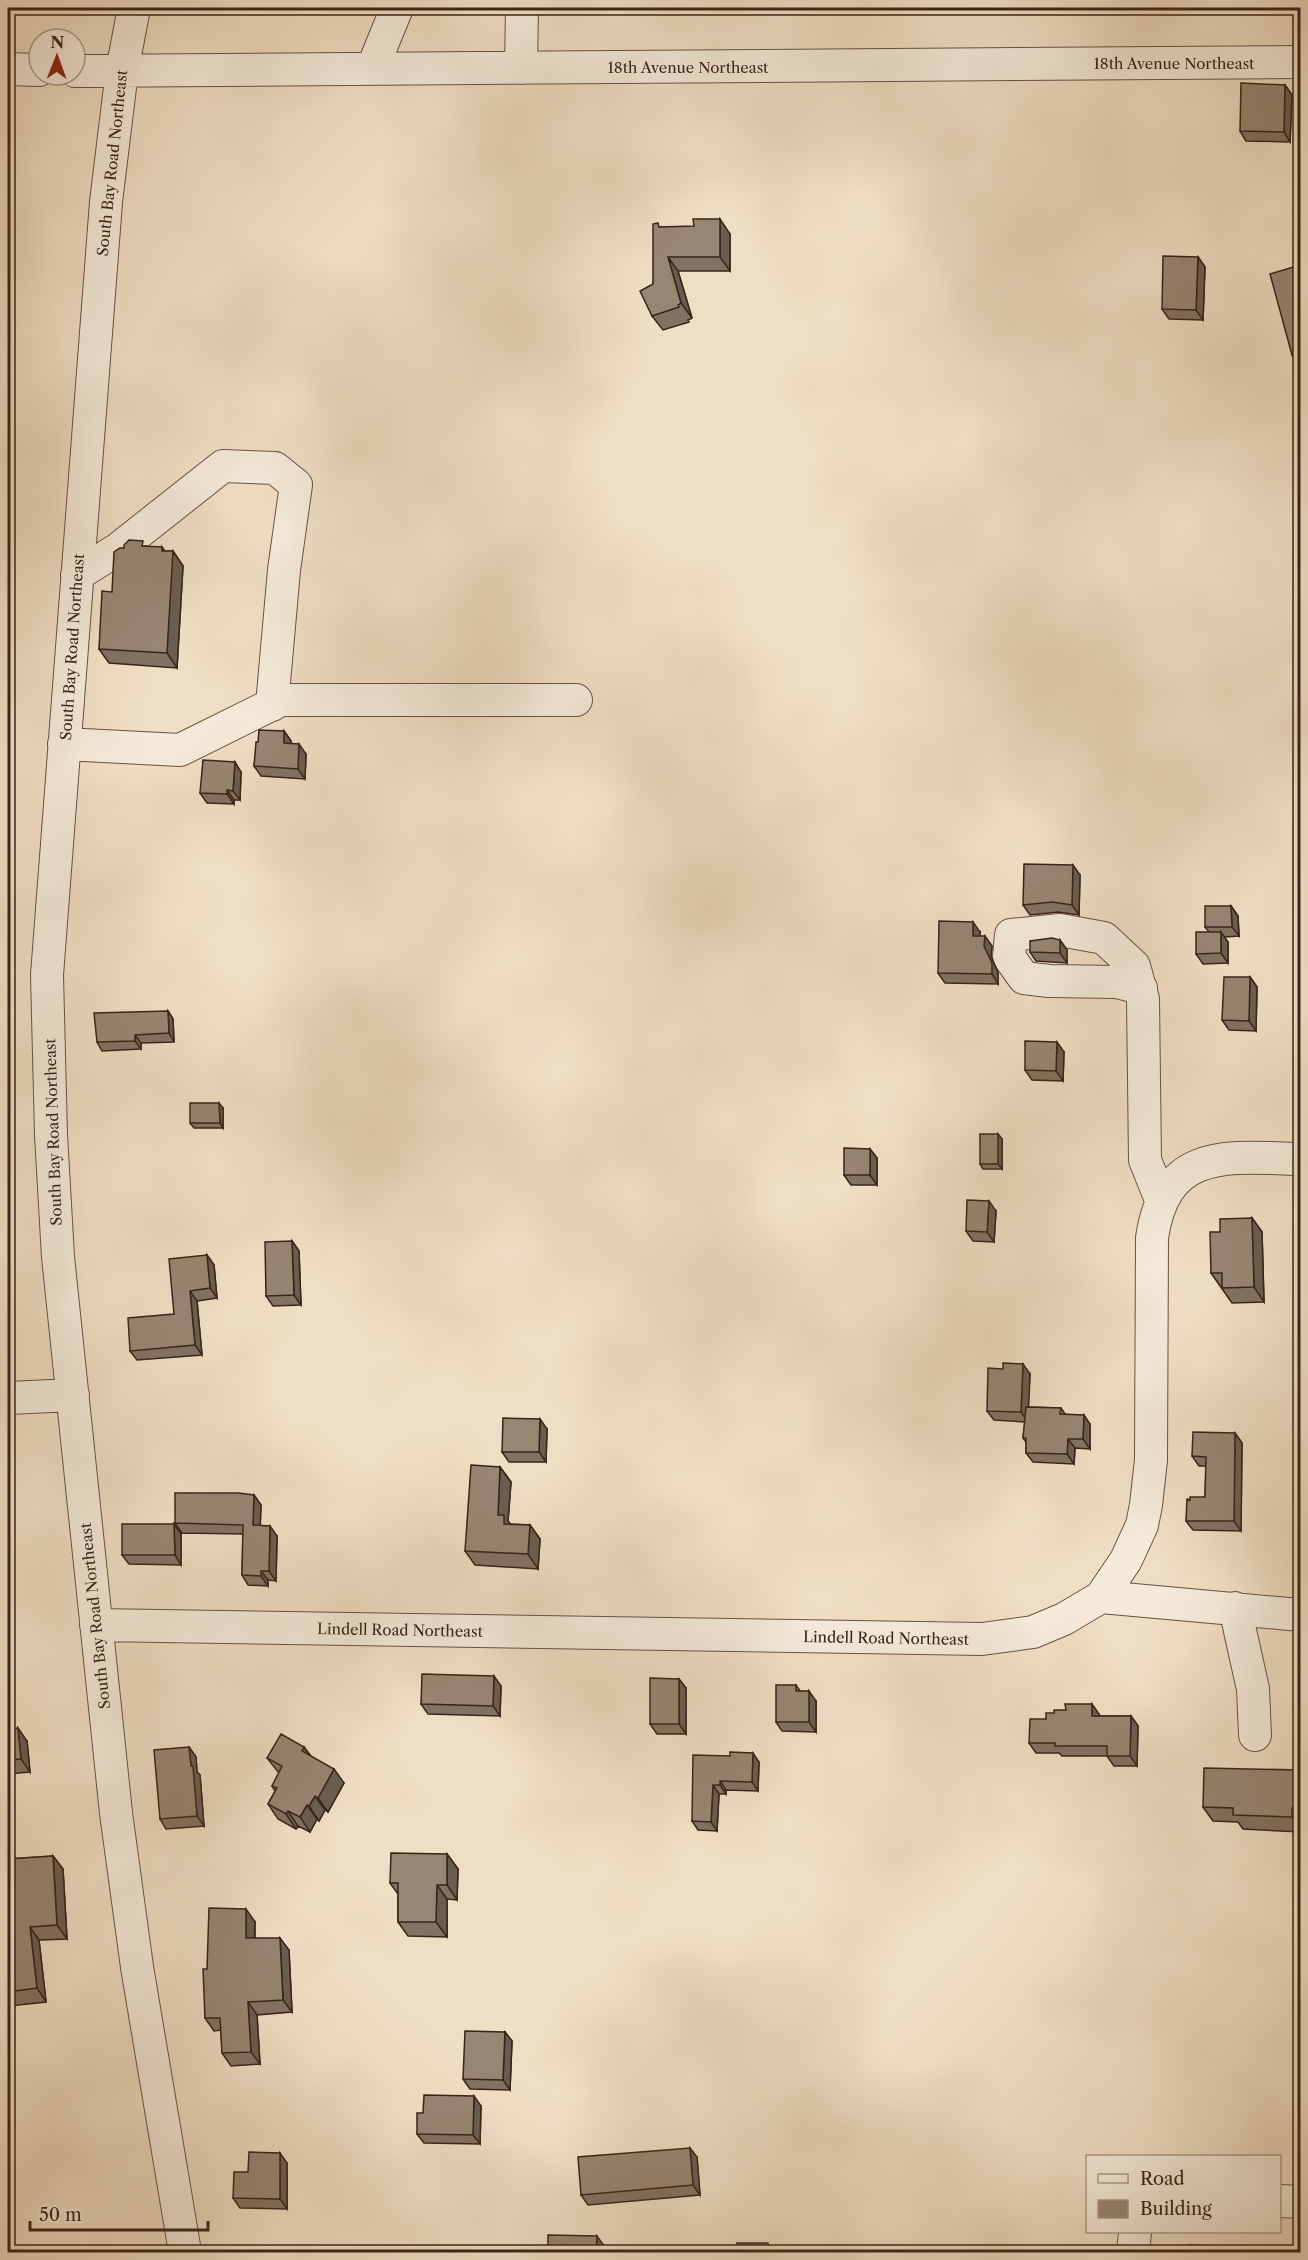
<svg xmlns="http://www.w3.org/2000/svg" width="1308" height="2260" viewBox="0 0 1308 2260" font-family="'Libre Caslon Text',serif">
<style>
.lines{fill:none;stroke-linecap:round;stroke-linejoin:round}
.minor-casing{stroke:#675244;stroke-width:34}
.minor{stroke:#f5ead9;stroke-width:32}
.wall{fill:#837262;stroke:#392419;stroke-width:1.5}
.shaded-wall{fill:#6a5d50;stroke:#392419;stroke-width:1.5}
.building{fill:#988572;stroke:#392419;stroke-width:1.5}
.labels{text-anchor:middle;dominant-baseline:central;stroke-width:4.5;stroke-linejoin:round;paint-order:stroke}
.street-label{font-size:15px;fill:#392419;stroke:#f5ead9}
</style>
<rect width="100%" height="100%" fill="#f0dec4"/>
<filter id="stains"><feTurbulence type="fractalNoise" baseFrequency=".00333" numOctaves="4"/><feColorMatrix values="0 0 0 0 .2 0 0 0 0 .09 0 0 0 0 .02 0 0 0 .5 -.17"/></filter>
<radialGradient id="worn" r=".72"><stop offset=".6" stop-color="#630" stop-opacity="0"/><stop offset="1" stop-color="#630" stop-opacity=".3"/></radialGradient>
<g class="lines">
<g class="minor-casing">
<path id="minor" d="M134,8L122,71L106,202L47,975L51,1135L58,1257L116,1813L137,1967L185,2252
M521,68L522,8
M8,69L39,70
M372,69L397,8
M75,71L1300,62
M77,575L118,549L223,466L275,468L296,485L284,570L272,705
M64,744L180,750L281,700H576
M1141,988L1117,982L1049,981L1024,978L1009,957L1011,935L1060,930L1104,938L1134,966L1143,999L1145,1160L1161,1200
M8,1398L73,1395
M1101,1597L1300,1615
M1235,1608L1253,1689L1255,1735
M96,1625L982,1639L1033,1632L1064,1619L1101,1597L1126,1560L1142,1525L1146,1505L1151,1460L1152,1238C1165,1147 1228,1157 1300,1159
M1280,2201L1300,2202
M1133,2252L1135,2232"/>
</g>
<use href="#minor" class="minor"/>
</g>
<path class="wall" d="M1285,85L1292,95L1290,142L1246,141L1240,131Z
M661,227L730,234V271H678L692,318L688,320L689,322L663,330L652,316L653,284Z
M1198,257L1205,267L1203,320L1169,319L1162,309Z
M1300,265V367L1292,355Z
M146,546L165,551H173L183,566L177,668L109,663L99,649L124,548Z
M284,731L291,741V744L306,754L305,779L261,776L254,766L258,742Z
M241,772L240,800H234V804L207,803L200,793Z
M1080,875L1079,915L1058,912L1030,915L1023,905Z
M1231,906L1238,916L1239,936L1224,937L1228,942V963L1203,964L1196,954L1209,932L1205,927Z
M980,932V936L992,946L991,956L998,973V984L945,983L938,973Z
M1060,940L1067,950V963L1036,961L1030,952Z
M1250,977L1257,987L1256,1031L1229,1030L1222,1020Z
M168,1011L173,1019L174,1042L141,1043V1049L102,1051L97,1042Z
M1064,1052L1063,1081L1032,1080L1025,1070Z
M223,1108V1128H194L190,1123Z
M998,1134L1002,1139V1169H983L980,1164Z
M870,1149L877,1158V1185H851L844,1175Z
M996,1211L994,1242L973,1241L966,1231Z
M1252,1218L1262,1232L1264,1302L1232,1303L1211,1273L1220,1232Z
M292,1241L299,1251L301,1305L273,1306L266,1296Z
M207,1255L214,1265L217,1298L197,1301L202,1355L137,1360L130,1351L174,1314Z
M1030,1374L1028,1407L1061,1408L1065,1414L1090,1424V1449L1075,1448L1074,1464L1033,1462L1026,1453V1442L1023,1438L1025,1422L994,1420L987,1411Z
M547,1429L546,1462H509L502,1452Z
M1235,1433L1242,1443L1241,1531L1193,1530L1186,1521L1190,1500L1205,1497L1206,1466H1199L1192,1456Z
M500,1467L511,1482L508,1521L510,1524L530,1525L540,1539L538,1569L475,1565L465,1551Z
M254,1495L261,1505L260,1525L277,1536L276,1581L268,1580V1586L248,1585L242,1575L243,1534L182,1533L175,1523Z
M8,1518L13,1568H8Z
M174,1524L181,1534V1565L129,1564L122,1555Z
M8,1619L9,1620L13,1659L8,1660Z
M679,1679L686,1688V1734H657L650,1724Z
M796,1685L800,1691L816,1701V1732L782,1731L776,1722Z
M501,1686L500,1716L428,1714L421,1704Z
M1099,1714V1716H1131L1138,1726L1137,1766H1114L1107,1756H1062L1059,1753H1036L1029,1743L1046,1719Z
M8,1719V1729L27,1741L30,1772L8,1774Z
M189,1747L196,1757L197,1772L200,1775L204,1826L166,1829L160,1819Z
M304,1747L311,1756L344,1783L328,1812L325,1810L319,1821L317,1819L310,1832L298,1826L296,1829L278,1819L268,1804L275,1791L272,1786L279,1773L267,1758Z
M730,1756L759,1762L758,1791L726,1790V1794H719L717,1831L698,1830L692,1821Z
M1300,1770V1832L1243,1829L1238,1822L1213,1821L1203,1807Z
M447,1854L458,1869L457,1900L447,1899V1937L408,1936L398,1922V1894L390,1883Z
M53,1856L63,1869L67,1939L39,1940L46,2002L9,2006L8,2004V1859Z
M255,1922V1938L289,1950L292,2012L257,2015L260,2064L231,2066L222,2053L221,2030L214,2031L205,2018L207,1969Z
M505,2032L512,2041L510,2090L470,2089L463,2079Z
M481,2106L480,2144L424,2143L417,2134L423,2113Z
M697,2157L700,2195L588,2205L581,2195Z
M287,2163V2209L240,2208L233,2198L248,2172Z"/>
<path class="shaded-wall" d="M1285,85L1292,95L1290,142L1284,132Z
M720,219L730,234V271L720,257Z
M668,257L678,271L692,318L681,303Z
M1198,257L1205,267L1203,320L1196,310Z
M162,547L172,561L173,551L183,566L177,668L167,653Z
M284,731L291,741L290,753L284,743Z
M299,744L306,754L305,779L298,769Z
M235,762L241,772L240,800L233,791Z
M227,790L234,800V804L227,794Z
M1073,865L1080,875L1079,915L1072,905Z
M1231,906L1238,916L1239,936L1232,927Z
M973,922L980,932V946L973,936Z
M1221,932L1228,942V963L1221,953Z
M985,936L992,946L991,956L998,973V984L992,974L984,946Z
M1060,940L1067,950V963L1060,953Z
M1250,977L1257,987L1256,1031L1249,1021Z
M168,1011L173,1019L174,1042L169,1033Z
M135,1035L141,1043V1049L135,1041Z
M1057,1042L1064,1052L1063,1081L1056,1071Z
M219,1103L223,1108V1128L220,1123Z
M998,1134L1002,1139V1169L998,1164Z
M870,1149L877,1158V1185L870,1175Z
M989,1201L996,1211L994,1242L987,1232Z
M1252,1218L1262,1232L1264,1302L1254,1287Z
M292,1241L299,1251L301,1305L294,1295Z
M207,1255L214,1265L217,1298L210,1288Z
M190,1291L197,1301L202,1355L195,1345Z
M1023,1364L1030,1374L1028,1422L1021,1412Z
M1084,1415L1090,1424V1449L1083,1439Z
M540,1419L547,1429L546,1462L539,1452Z
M1235,1433L1242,1443L1241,1531L1234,1521Z
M1068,1439L1075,1448L1074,1464L1067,1454Z
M500,1467L511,1482L508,1521L515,1530L514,1538L498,1515Z
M254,1495L261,1505L260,1535L253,1525Z
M8,1518L13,1568L8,1560Z
M174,1524L181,1534V1565L175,1555Z
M530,1525L540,1539L538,1569L528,1554Z
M270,1526L277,1536L276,1581L269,1571Z
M261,1571L268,1580V1586L261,1576Z
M8,1619L9,1620L13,1659L8,1652Z
M494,1676L501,1686L500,1716L493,1706Z
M679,1679L686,1688V1734L679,1724Z
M809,1691L816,1701V1732L809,1722Z
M1092,1704L1099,1714V1726L1092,1716Z
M1131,1716L1138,1726L1137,1766L1130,1756Z
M18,1728L27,1741L30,1772L21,1759Z
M189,1747L196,1757L197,1772L200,1775L204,1826L197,1816Z
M304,1747L314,1761L302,1751Z
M753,1753L759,1762L758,1791L752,1782Z
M334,1769L344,1783L328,1812L318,1798Z
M720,1781L726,1790V1794L720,1785Z
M713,1785L719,1794L717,1831L711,1822Z
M315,1796L325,1810L319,1821L309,1806Z
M307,1805L317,1819L310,1832L300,1817Z
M1292,1808L1300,1821V1830L1292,1817Z
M288,1811L298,1826L296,1829L286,1814Z
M447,1854L458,1869L457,1900L447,1885Z
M53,1856L63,1869L67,1939L57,1925Z
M437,1885L447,1899V1937L436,1922Z
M246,1909L255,1922L254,1951L246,1938Z
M30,1927L39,1940L46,2002L37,1988Z
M280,1938L289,1950L292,2012L283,2000Z
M248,2002L257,2015L260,2064L251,2052Z
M505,2032L512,2041L510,2090L503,2080Z
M474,2096L481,2106L480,2144L473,2135Z
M690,2148L697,2157L700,2195L693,2185Z
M280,2153L287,2163V2209L280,2199Z
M597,2236L607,2250V2253H596Z
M1224,2246L1229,2253H1224Z"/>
<path class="building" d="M1241,83L1285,85L1284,132L1240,131Z
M693,219H720V257H668L681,303L678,305L679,307L652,316L640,291L653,284V224L658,223L659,227L694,226Z
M1163,256L1198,257L1196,310L1162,309Z
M1300,265V353L1292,355L1270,274Z
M129,540L143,541L142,546L162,547V551H173L167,653L99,649L102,591L112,592L114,552L120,548H124V545Z
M259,730L284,731V743L299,744L298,769L254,766L256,742H258Z
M203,760L235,762L233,791L227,790V794L200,793Z
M1024,864L1073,865L1072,905L1052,902L1023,905Z
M1205,906H1231L1232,927H1205Z
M939,921L973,922V936H985L984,946L992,963V974L938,973Z
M1196,932H1221V953L1196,954Z
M1052,938L1060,940V953L1030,952V941Z
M1224,977H1250L1249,1021L1222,1020Z
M168,1011L169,1033L135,1035V1041L97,1042L94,1013Z
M1025,1041L1057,1042L1056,1071L1025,1070Z
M190,1103H219L220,1123H190Z
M980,1134H998V1164H980Z
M844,1148L870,1149V1175H844Z
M967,1200L989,1201L987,1232L966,1231Z
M1252,1218L1254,1287L1222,1288V1273H1211L1210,1232H1220V1219Z
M292,1241L294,1295L266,1296L265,1242Z
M207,1255L210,1288L190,1291L195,1345L130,1351L128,1318L174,1314L169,1259Z
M1003,1363L1023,1364L1021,1412L987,1411L988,1368L1003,1369Z
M1026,1407L1061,1408L1060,1414L1084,1415L1083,1439H1068L1067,1454L1026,1453V1438H1023Z
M503,1418L540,1419L539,1452H502Z
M1193,1432L1235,1433L1234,1521H1186L1187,1499L1190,1500V1497H1205L1206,1457L1192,1456Z
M471,1465L500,1467L498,1515H504V1524L530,1525L528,1554L465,1551Z
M175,1493H238L254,1495L253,1525L270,1526L269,1571H261V1576L242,1575L243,1525L175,1523Z
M122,1524H174L175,1555H122Z
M422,1674L494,1676L493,1706L421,1704Z
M650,1678L679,1679V1724H650Z
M776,1685H796V1691H809V1722H776Z
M1065,1704H1092V1716H1131L1130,1756H1107V1746H1055V1743H1029L1030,1719H1046V1713H1054V1710H1066Z
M18,1728L21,1759L8,1760V1729Z
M281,1734L304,1747L302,1751L334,1769L318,1798L315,1796L309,1806L307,1805L300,1817L288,1811L286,1814L268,1804L277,1788L272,1786L282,1766L267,1758Z
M189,1747L191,1766H193L197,1816L160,1819L154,1750Z
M730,1752L753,1753L752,1782L720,1781V1785H713L711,1822L692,1821L693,1755L730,1756Z
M1204,1768L1300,1770V1808H1292V1817L1233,1815V1808L1203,1807Z
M391,1853L447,1854V1885H437L436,1922H398V1883H390Z
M53,1856L57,1925L30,1927L37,1988L8,1992V1859Z
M209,1908L246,1909V1938H280L283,2000L248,2002L251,2052L222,2053L220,2018H205L203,1969H207Z
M465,2031L505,2032L503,2080L463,2079Z
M424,2095L474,2096L473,2135L417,2134V2113H423Z
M690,2148L693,2185L581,2195L578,2157Z
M249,2152L280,2153V2199L233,2198L234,2172H248Z
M548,2235L597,2236L596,2253H548Z
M737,2243H768V2247L854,2248V2253H737Z
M1187,2245L1224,2246V2253H1187Z"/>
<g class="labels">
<g class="street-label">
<text x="1174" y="63">18th Avenue Northeast</text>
<text x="688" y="67">18th Avenue Northeast</text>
<text transform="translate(112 163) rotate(-84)">South Bay Road Northeast</text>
<text transform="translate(72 647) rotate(-86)">South Bay Road Northeast</text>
<text transform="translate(53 1132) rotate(-92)">South Bay Road Northeast</text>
<text transform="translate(95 1616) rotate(-96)">South Bay Road Northeast</text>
<text transform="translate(400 1630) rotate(1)">Lindell Road Northeast</text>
<text transform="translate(886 1638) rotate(1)">Lindell Road Northeast</text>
</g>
</g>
<rect width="1308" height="2260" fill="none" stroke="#f0dec4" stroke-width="30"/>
<rect x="9" y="9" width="1290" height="2242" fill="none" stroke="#392419" stroke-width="3"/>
<rect x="15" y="15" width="1278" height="2230" fill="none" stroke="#392419" stroke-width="1.5"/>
<rect x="1086" y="2155" width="195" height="78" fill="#f5ead9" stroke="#aa9b8c" stroke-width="1.5"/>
<rect x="1098" y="2174" width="30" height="9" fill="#f5ead9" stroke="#aa9b8c" stroke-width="1.5"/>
<text x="1140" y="2185" font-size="18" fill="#392419">Road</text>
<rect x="1098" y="2200" width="30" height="18" fill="#988572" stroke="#aa9b8c" stroke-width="1.5"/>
<text x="1140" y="2215" font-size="18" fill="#392419">Building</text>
<g transform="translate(57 57) rotate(1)"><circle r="28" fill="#f5ead9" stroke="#aa9b8c" stroke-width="1.5"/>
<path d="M0-4.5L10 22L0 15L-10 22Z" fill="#8f2418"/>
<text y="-9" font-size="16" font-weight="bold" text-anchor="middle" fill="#392419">N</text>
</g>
<path d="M30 2221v9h178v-9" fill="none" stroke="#392419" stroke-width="3"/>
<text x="39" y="2221" font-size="18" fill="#392419" stroke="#f5ead9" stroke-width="4.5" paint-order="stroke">50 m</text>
<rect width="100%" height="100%" filter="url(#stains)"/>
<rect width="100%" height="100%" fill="url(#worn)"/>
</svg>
